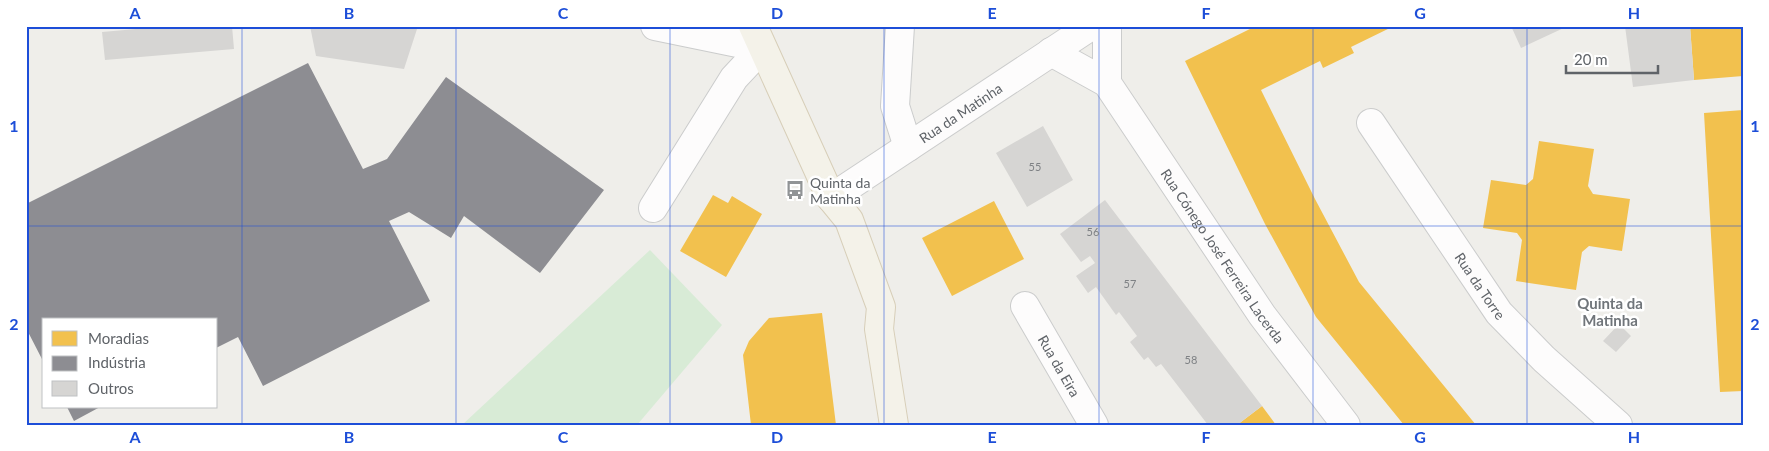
<svg xmlns="http://www.w3.org/2000/svg" width="1769" height="451" viewBox="0 0 1769 451" font-family="Lato,sans-serif">
<style>
.green{fill:#d8ebd6}
.homes{fill:#f2c14e}
.industry{fill:#8d8d92}
.building{fill:#d6d5d3}
.lines{fill:none;stroke-linecap:round;stroke-linejoin:round}
.minor-casing{stroke:#cbcccc;stroke-width:30}
.major-casing{stroke:#d7ceb8;stroke-width:30}
.minor{stroke:#fdfcfc;stroke-width:28}
.major{stroke:#f4f2e9;stroke-width:28}
.grid{fill:none;stroke:#1d4ed8;stroke-width:1;stroke-opacity:0.55}
.labels{text-anchor:middle;dominant-baseline:central;stroke-width:5;stroke-linejoin:round;paint-order:stroke}
.number-label{font-size:11px;fill:#7e8184}
.street-label{font-size:14px;fill:#5f6368;stroke:#fff}
.poi-label{font-size:14px;fill:#5f6368;stroke:#fff;text-anchor:start}
.neighbourhood-label{font-size:15px;font-weight:bold;fill:#70757a;stroke:#fff}
.neatline{fill:none;stroke:#1d4ed8;stroke-width:2}
.grid-label{font-size:16px;text-anchor:middle;font-weight:bold;fill:#1d4ed8}
</style>
<rect width="100%" height="100%" fill="#efeeea"/>
<path class="green" d="M650,250L722,325L637,425H462Z"/>
<path class="homes" d="M1256,26H1394L1351,47L1354,53L1323,68L1320,61L1261,90L1315,199L1359,282L1476,425H1404L1316,317L1265,224L1185,61Z
M1690,26H1743V76L1694,80Z
M1743,110V391L1720,392L1704,113Z
M1539,141L1594,149L1588,186L1593,194L1630,199L1622,251L1589,246L1582,252L1576,290L1516,281L1522,240L1517,233L1483,228L1491,180L1526,185L1533,179Z
M713,195L728,203L732,196L762,214L726,277L680,251Z
M994,201L1024,259L952,296L922,238Z
M822,313L836,425H751L743,355L749,341L769,318Z
M1262,406L1276,425H1237Z"/>
<path class="industry" d="M308,63L363,169L387,159L446,77L604,190L540,273L464,216L451,238L409,212L389,221L430,301L263,386L238,337L216,348V320H44V363L26,328V204Z
M67,407H100L74,421Z"/>
<path class="building" d="M170,26H232L234,49L105,60L102,32Z
M310,26H418L404,69L316,56Z
M1511,26H1568L1521,48Z
M1625,26H1690L1694,80L1633,87Z
M1043,126L1073,180L1027,207L996,153Z
M1105,200L1262,406L1237,425H1208L1161,364L1156,367L1148,357L1144,360L1130,342L1137,336L1119,312L1116,315L1096,287L1088,293L1076,276L1095,263L1090,256L1081,262L1060,234Z
M1619,324L1631,336L1616,352L1603,341Z"/>
<g class="lines">
<g class="minor-casing">
<g id="minor">
<path d="M655,26L762,48"/>
<path d="M900,26L895,106L908,147"/>
<path id="s1" d="M1051,52L1107,83L1262,315L1346,425"/>
<path d="M1107,83V26"/>
<path id="s2" d="M1371,123L1499,313L1544,359L1618,425"/>
<path id="s3" d="M831,198L1091,26"/>
<path d="M653,208L734,78L762,48"/>
<path id="s4" d="M1025,306L1094,425"/>
</g>
</g>
<g class="major-casing">
<path id="major" d="M753,26L831,198L849,220L881,307L879,329L894,425"/>
</g>
<use href="#minor" class="minor"/>
<use href="#major" class="major"/>
</g>
<path class="grid" d="M242,26V425M456,26V425M670,26V425M884,26V425M1099,26V425M1313,26V425M1527,26V425M26,226H1743"/>
<defs>
<g id="bus-bare" transform="scale(1.5)"><path d="M-5-6H5V4H4V6H2V4H-2V6H-4V4H-5ZM-3.5-4V0h7V-4ZM-3.5 1.2v1.5H-2V1.2ZM2 1.2v1.5H3.5V1.2Z" fill="#919496" stroke="#fff" stroke-width="2.5" paint-order="stroke"/></g>
</defs>
<g fill-rule="evenodd">
<use href="#bus-bare" x="795" y="190"/>
</g>
<g class="labels">
<g class="number-label">
<text x="1035" y="166">55</text>
<text x="1093" y="231">56</text>
<text x="1130" y="283">57</text>
<text x="1191" y="359">58</text>
</g>
<g class="street-label">
<text stroke="none"><textPath href="#s3" startOffset="155">Rua da Matinha</textPath></text>
<text stroke="none"><textPath href="#s1" startOffset="272">Rua Cónego José Ferreira Lacerda</textPath></text>
<text stroke="none"><textPath href="#s2" startOffset="196">Rua da Torre</textPath></text>
<text stroke="none"><textPath href="#s4" startOffset="69">Rua da Eira</textPath></text>
</g>
<g class="poi-label">
<text x="810" y="182">Quinta da<tspan x="810" dy="16">Matinha</tspan></text>
</g>
<g class="neighbourhood-label">
<text x="1610" y="303">Quinta da<tspan x="1610" dy="17">Matinha</tspan></text>
</g>
</g>
<rect width="1769" height="451" fill="none" stroke="#ffffff" stroke-width="55"/>
<rect x="42" y="318" width="175" height="90" fill="#ffffff" stroke="#bfc1c3"/>
<rect x="52" y="331" width="25" height="15" fill="#f2c14e" stroke="#bfc1c3"/>
<text x="88" y="344" font-size="15" fill="#5f6368">Moradias</text>
<rect x="52" y="356" width="25" height="15" fill="#8d8d92" stroke="#bfc1c3"/>
<text x="88" y="368" font-size="15" fill="#5f6368">Indústria</text>
<rect x="52" y="381" width="25" height="15" fill="#d6d5d3" stroke="#bfc1c3"/>
<text x="88" y="394" font-size="15" fill="#5f6368">Outros</text>
<path d="M1566 65v8h92v-8" fill="none" stroke="#5f6368" stroke-width="2.5"/>
<text x="1574" y="65" font-size="15" fill="#5f6368" stroke="#ffffff" stroke-width="4" paint-order="stroke">20 m</text>
<rect x="28" y="28" width="1714" height="396" class="neatline"/>
<g class="grid-label">
<text x="135" y="19">A</text>
<text x="349" y="19">B</text>
<text x="563" y="19">C</text>
<text x="777" y="19">D</text>
<text x="992" y="19">E</text>
<text x="1206" y="19">F</text>
<text x="1420" y="19">G</text>
<text x="1634" y="19">H</text>
<text x="14" y="132">1</text>
<text x="1755" y="132">1</text>
<text x="14" y="330">2</text>
<text x="1755" y="330">2</text>
<text x="135" y="443">A</text>
<text x="349" y="443">B</text>
<text x="563" y="443">C</text>
<text x="777" y="443">D</text>
<text x="992" y="443">E</text>
<text x="1206" y="443">F</text>
<text x="1420" y="443">G</text>
<text x="1634" y="443">H</text>
</g>
</svg>
